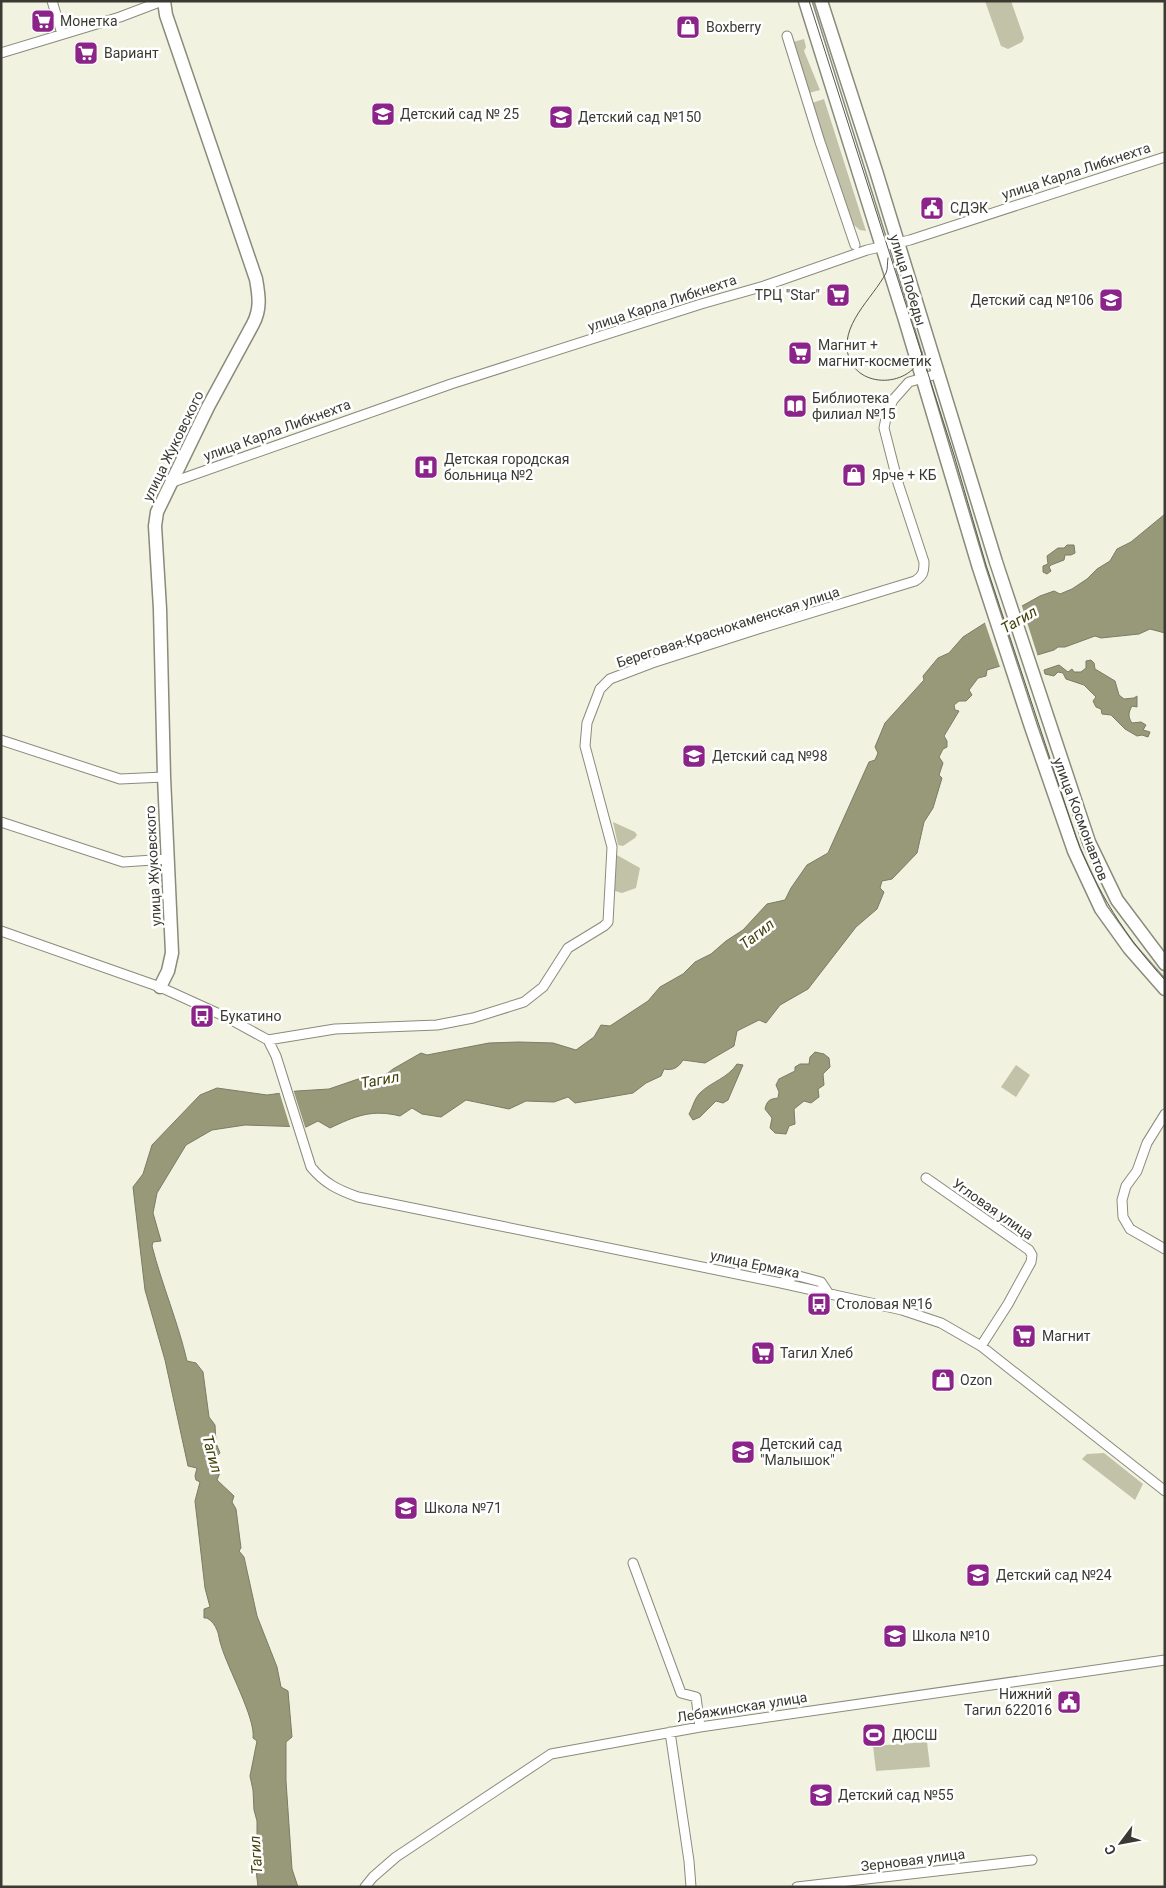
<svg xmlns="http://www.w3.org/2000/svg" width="1166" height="1888" viewBox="0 0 1166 1888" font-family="Roboto,sans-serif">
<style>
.green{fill:#c1c2a7}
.water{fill:#979979;stroke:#7b7c64}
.pier{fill:#f1f2e0}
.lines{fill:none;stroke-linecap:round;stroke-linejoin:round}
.street-casing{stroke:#8a8b7b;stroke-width:11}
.secondary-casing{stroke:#8a8b7b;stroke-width:15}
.street{stroke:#fff;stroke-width:9}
.secondary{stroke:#fff;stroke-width:12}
.tram{stroke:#57584f;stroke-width:1}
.labels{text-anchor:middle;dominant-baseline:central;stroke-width:5;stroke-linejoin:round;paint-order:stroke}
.poi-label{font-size:14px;fill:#3a3a33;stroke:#fff;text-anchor:start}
.street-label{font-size:14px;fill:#3a3a33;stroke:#fff}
.water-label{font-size:15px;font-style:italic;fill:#424208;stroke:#fff}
</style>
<rect width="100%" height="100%" fill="#f1f2e0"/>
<path class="green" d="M985,1H1011L1024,38L1022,42L1008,49L1001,46Z
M804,39L806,47L804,51L820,90L809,93L793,42Z
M824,99L866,231L860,230L850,222L812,103Z
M613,822L635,832L637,835L635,838L623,846L618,845Z
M615,854L640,868L636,888L622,893L615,891L612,885Z
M1016,1065L1030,1075L1016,1097L1001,1087Z
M1104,1453L1143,1484L1135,1500L1082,1459L1087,1454Z
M927,1742L930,1767L876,1771L873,1746Z"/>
<path class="water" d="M1165,514V633L1150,629L1139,634L1101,638L1095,636L1065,647H1058L1054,650L987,670L986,676L978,678L969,690L972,695L966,701H959L954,705L955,710L959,711L944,736L947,741V747L943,749L939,757L943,763L939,775L942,778L933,808L924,822L917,853L892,879L882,881L880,888L884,892L877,909L856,927L808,989L780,1005L766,1023L759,1020L737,1031L734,1046L705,1063L683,1060C679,1067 673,1071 664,1069L661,1076L646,1083L633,1093L575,1103L568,1097L554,1102L526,1101L509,1109L466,1100L441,1117L422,1114L412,1108L400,1116C372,1109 355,1116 330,1128L318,1121L306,1127L245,1125L212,1130L186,1145L157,1193L153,1213L161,1241L153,1242L152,1246C162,1285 178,1322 187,1361L196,1363L203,1372L209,1417L215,1425L216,1443L220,1453L213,1460L221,1470L217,1480L234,1496L232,1502L236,1509L241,1548L239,1551L244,1557L257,1616L277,1667L281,1687L288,1691L292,1737L286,1742V1781L292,1869L298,1887H258L255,1861L257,1854V1821L254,1810L253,1790L250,1776L257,1741L253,1738C256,1719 227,1667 221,1645C219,1640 219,1634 217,1630C215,1625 212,1621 207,1618H204V1609L210,1607L205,1588L195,1501L200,1482L196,1480L195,1476L197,1468L188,1466L165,1360L145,1290L133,1187L143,1174L152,1145L200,1095L217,1088L267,1095L297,1091L329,1089L364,1077L379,1080L393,1069L421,1053L427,1055L489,1043L519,1042L553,1043L576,1050L594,1037L601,1025L610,1026L648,1001L660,987L683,974L695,962L711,954L726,941L743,930L767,904L785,900L791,888L807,865L828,853L869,762L875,760L878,753L875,747L885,723L924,680L923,676L938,658L949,653L963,637L985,623L1022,606L1040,596L1054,591L1060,594L1072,589L1087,579L1097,569L1110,561L1117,549L1131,542Z
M1067,545H1074L1075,553L1071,555H1065L1064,560L1051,565L1049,567L1051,571L1047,574L1043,572V566L1048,564L1047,556L1058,548H1064Z
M1091,660L1094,663L1095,669L1115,681L1119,695L1124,699L1134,698L1137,696V707L1132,706C1128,713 1128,717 1132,723L1141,722L1146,725L1143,730L1150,732L1148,737L1142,735L1137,736L1125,729L1111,715L1102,714L1101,709L1096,707L1093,701L1096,697L1084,685L1066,679L1063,673L1058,672L1054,676L1045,674L1044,670L1059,665L1068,672L1072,669L1074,672H1081L1086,668V661Z
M815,1052L824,1054L829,1058L830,1067L823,1074L824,1085L818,1089L819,1097L811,1103L804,1101L794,1109L795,1124L789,1126L786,1134L775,1133L770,1128L772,1118L765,1109C767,1100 770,1099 778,1098L779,1092L776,1085L779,1079L795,1071V1067L800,1064H809L810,1057Z
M737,1064L743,1065L728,1100L723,1103L716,1101L700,1117L693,1120L689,1114C693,1107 694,1099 700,1093C711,1082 728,1078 737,1064Z"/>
<path class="pier" d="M1021,603L1038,657L1000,667L984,620Z
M293,1089L306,1130H291L279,1091Z"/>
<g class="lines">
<g class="street-casing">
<path id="street" d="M52,1L62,34
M787,36L820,142L855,245
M1,53L120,17L162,1
M170,483L451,384L701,304L764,286L867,250L910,240L1165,157
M1,740L120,779L164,777
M1,822L123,862L168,859
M1,931L160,987L226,1017L268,1040L335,1029L437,1025L473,1018L524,1002L543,987L568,948L604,926L608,922L612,847L585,746L587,723L600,689L610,679L652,663L758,629L915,581C923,576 924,572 924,562L898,483L884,428L887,413L893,400L909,382L937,374
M268,1040L276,1056L311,1167C324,1183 338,1190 358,1197L781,1283L902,1310L941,1323L981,1346L1165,1491
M1165,1114L1147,1143L1137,1171L1126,1186L1122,1200L1123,1217L1130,1229L1165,1249
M926,1178L1029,1250L1032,1255L1031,1262L1008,1304L981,1346
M781,1283L795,1275L821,1282L829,1294
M633,1563L681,1693L696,1697L700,1727
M670,1732L689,1861L691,1887
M365,1887L373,1877L396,1857L551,1754L700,1727L1165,1660
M797,1887L1032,1860"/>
</g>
<g class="secondary-casing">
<path id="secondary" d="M805,1L905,320L979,568L1031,727L1074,851L1101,909L1129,948L1165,989
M821,1L876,171L996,562L1089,842L1117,900L1165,964
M160,987L168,971L172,953L164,777L160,609L155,526L157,512L208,407L253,324C261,309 259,296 256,279L166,15L164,1"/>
</g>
<use href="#street" class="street"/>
<use href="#secondary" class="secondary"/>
<path class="tram" d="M809,1L954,455L986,565L1076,837C1096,890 1126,938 1165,980
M888,258C887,263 888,269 886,273C873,298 838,326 849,358C861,391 916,386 922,352"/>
</g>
<defs>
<g id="supermarket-square" transform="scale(1.25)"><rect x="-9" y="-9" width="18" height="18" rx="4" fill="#8b2389" stroke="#fff"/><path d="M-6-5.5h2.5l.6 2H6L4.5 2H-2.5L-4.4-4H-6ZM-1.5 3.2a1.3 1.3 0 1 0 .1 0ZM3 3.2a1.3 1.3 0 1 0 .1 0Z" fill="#fff"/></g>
<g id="shop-square" transform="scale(1.25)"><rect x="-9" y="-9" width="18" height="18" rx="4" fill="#8b2389" stroke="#fff"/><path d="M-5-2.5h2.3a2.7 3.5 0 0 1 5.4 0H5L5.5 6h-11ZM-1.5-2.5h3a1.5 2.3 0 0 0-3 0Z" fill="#fff"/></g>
<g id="school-square" transform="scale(1.25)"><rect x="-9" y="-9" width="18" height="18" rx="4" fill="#8b2389" stroke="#fff"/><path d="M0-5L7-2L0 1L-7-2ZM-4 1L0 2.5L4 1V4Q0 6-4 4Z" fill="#fff"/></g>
<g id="civic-square" transform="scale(1.25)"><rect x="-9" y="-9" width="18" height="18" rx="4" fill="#8b2389" stroke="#fff"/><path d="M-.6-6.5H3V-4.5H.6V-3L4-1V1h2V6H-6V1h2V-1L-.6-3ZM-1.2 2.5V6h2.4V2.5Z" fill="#fff"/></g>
<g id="library-square" transform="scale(1.25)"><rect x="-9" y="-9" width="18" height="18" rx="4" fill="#8b2389" stroke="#fff"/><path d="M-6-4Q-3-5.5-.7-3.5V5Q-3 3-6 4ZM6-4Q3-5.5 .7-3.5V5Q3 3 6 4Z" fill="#fff"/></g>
<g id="hospital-square" transform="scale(1.25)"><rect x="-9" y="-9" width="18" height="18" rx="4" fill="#8b2389" stroke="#fff"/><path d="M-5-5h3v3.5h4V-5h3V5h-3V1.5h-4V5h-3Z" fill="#fff"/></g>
<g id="bus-square" transform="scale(1.25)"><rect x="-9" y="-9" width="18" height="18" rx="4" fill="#8b2389" stroke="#fff"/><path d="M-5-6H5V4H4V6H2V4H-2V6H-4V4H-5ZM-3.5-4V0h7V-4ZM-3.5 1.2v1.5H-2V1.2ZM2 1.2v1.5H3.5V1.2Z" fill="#fff"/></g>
<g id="stadium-square" transform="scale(1.25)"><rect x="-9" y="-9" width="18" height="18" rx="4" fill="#8b2389" stroke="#fff"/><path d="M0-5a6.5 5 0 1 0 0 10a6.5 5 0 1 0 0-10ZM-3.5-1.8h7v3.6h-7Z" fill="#fff"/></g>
</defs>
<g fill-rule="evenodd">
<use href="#supermarket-square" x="43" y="21"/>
<use href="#shop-square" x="688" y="27"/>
<use href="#supermarket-square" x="86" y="53"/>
<use href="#school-square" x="383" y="114"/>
<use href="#school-square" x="561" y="117"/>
<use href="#civic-square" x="932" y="208"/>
<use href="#supermarket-square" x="838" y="295"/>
<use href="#school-square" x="1111" y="300"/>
<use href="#supermarket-square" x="800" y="353"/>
<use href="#library-square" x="795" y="406"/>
<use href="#hospital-square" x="426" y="467"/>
<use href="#shop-square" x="854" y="475"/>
<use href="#school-square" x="694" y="756"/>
<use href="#bus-square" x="202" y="1016"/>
<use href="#bus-square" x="819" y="1304"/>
<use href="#supermarket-square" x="1024" y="1336"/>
<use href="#supermarket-square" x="763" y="1353"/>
<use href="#shop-square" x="943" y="1380"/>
<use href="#school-square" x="743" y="1452"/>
<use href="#school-square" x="406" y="1508"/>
<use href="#school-square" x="978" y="1575"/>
<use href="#school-square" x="895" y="1636"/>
<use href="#civic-square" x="1069" y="1702"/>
<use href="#stadium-square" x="874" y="1735"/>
<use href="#school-square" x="821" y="1795"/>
</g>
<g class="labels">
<g class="poi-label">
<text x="60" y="21">Монетка</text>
<text x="706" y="27">Boxberry</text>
<text x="104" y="53">Вариант</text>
<text x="400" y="114">Детский сад № 25</text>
<text x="578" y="117">Детский сад №150</text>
<text x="950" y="208">СДЭК</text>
<text x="820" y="295" text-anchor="end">ТРЦ "Star"</text>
<text x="1094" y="300" text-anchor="end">Детский сад №106</text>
<text x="818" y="345">Магнит +<tspan x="818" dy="16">магнит-косметик</tspan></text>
<text x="812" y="398">Библиотека<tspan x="812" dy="16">филиал №15</tspan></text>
<text x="444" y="459">Детская городская<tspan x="444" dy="16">больница №2</tspan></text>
<text x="872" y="475">Ярче + КБ</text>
<text x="712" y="756">Детский сад №98</text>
<text x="220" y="1016">Букатино</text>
<text x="836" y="1304">Столовая №16</text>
<text x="1042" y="1336">Магнит</text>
<text x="780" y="1353">Тагил Хлеб</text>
<text x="960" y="1380">Ozon</text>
<text x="760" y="1444">Детский сад<tspan x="760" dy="16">"Малышок"</tspan></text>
<text x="424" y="1508">Школа №71</text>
<text x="996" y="1575">Детский сад №24</text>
<text x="912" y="1636">Школа №10</text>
<text x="1052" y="1694" text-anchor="end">Нижний<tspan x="1052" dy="16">Тагил 622016</tspan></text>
<text x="892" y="1735">ДЮСШ</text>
<text x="838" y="1795">Детский сад №55</text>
</g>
<g class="street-label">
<text transform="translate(1076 171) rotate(-18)">улица Карла Либкнехта</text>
<text transform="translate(908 280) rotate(73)">улица Победы</text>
<text transform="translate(662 303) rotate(-18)">улица Карла Либкнехта</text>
<text transform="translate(277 430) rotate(-20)">улица Карла Либкнехта</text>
<text transform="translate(173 446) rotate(-64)">улица Жуковского</text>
<text transform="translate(728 627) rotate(-18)">Береговая-Краснокаменская улица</text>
<text transform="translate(1081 819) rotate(69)">улица Космонавтов</text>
<text transform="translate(153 866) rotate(-93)">улица Жуковского</text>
<text transform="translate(993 1209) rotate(35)">Угловая улица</text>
<text transform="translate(755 1264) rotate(12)">улица Ермака</text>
<text transform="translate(742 1707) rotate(-9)">Лебяжинская улица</text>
<text transform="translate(913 1860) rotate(-7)">Зерновая улица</text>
</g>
<g class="water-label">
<text transform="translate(1019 620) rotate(-30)">Тагил</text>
<text transform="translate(757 934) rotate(-38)">Тагил</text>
<text transform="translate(380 1080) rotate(-10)">Тагил</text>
<text transform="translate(212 1454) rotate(75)">Тагил</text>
<text transform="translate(256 1855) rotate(-94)">Тагил</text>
</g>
</g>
<rect width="1166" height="1888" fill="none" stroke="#3a3a33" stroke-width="5"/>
<g transform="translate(1121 1843) rotate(238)" stroke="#ffffff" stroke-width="4" paint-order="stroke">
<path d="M0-4L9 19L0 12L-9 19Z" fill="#3a3a33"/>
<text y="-8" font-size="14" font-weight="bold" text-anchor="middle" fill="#3a3a33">С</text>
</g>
</svg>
